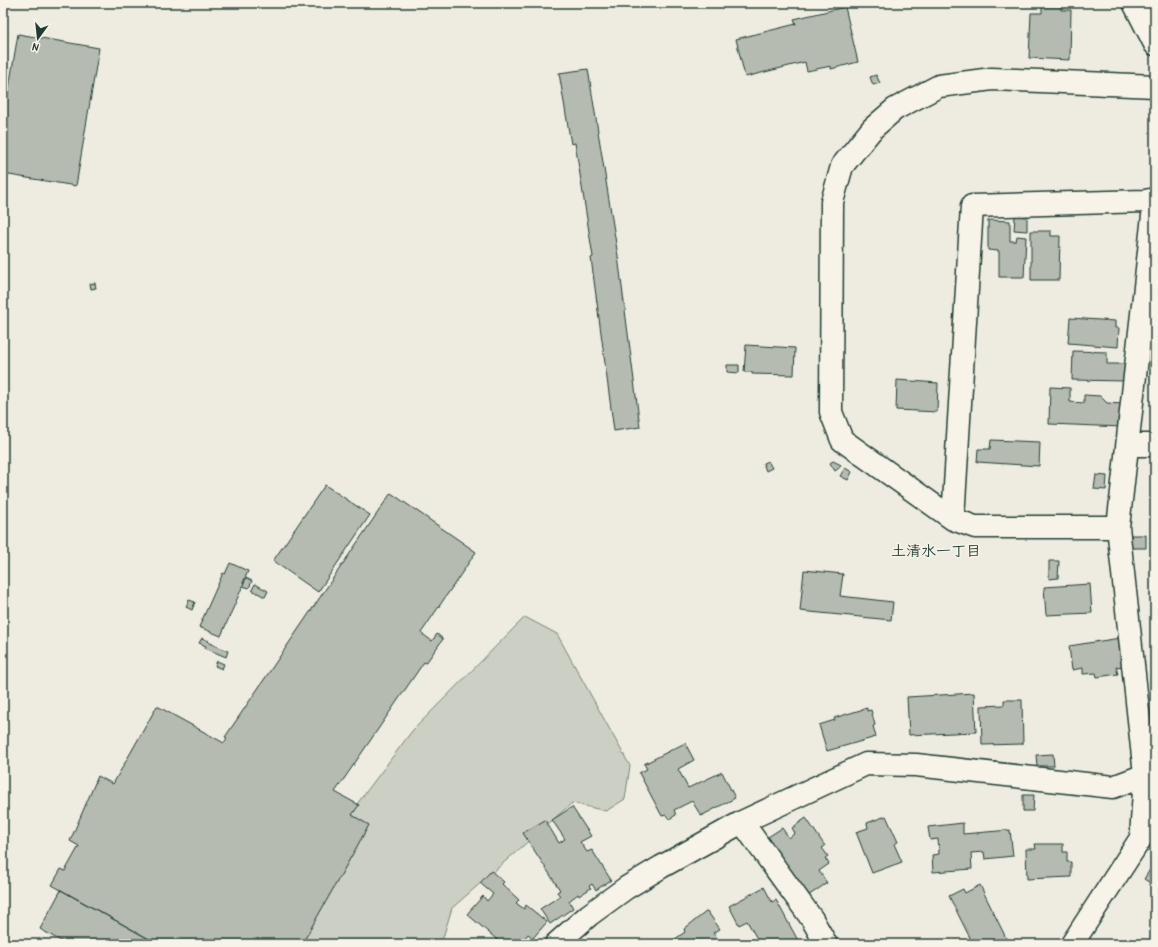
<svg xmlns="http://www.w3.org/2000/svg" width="1158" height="947" viewBox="0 0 1158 947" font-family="'Patrick Hand','Klee One',sans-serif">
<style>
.green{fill:#cccfc4;stroke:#76867c}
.building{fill:#b5bbb0;stroke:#1f3d34}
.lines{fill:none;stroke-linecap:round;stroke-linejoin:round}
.minor-casing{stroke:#1f3d34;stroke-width:25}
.minor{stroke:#f7f3e8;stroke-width:22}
.labels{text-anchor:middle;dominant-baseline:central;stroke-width:3;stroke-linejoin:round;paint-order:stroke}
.neighbourhood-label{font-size:15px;font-weight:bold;fill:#1f3d34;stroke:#f7f3e8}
</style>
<rect width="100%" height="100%" fill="#eeece1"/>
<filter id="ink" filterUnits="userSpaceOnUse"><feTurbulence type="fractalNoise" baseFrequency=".025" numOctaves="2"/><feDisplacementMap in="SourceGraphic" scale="8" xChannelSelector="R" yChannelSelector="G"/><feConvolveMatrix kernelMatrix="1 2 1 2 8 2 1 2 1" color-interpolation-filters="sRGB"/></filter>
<g filter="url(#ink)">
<path class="green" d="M525,617L557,634L630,766L625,799L606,811L572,803L452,908L441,944H291L348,816L412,731Z"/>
<path class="building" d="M1042,6H1061V10H1071L1070,60L1029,58L1031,13H1042Z
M845,7L858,62L831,69V66L807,71L805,62L745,77L736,39L796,24L794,19Z
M18,34L99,48L76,186L3,174V123Z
M588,69L618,256L640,427L614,431L591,258L593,257L575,143L571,144L559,73Z
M876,75L880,83L873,85L870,77Z
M1015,216L1027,217V231L1014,230Z
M988,220L1010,221V241H1016L1017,236L1026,237L1024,277H999V251L988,250Z
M1031,231H1051V236H1060L1059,280H1031Z
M95,283L96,288L91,289L90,284Z
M1070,318L1115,321V328H1119L1118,347L1068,343Z
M746,345L795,348L794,375L752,374V372H744Z
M1073,351L1107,352V364H1126V381L1072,380Z
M727,365H739V373L727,372Z
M897,380L938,383L937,412L896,410Z
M1050,387L1070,388V402L1084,403V395L1100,396L1107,403L1122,404V427L1049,424Z
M991,440L1040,442L1039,466L977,462L978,449H990Z
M768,461L772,468L766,471L763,463Z
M833,461L841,465L839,468L835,471L830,463Z
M845,468L852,472L848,480L840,476Z
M1096,475L1107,476L1106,490L1094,489Z
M325,485L370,515L318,592L273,561Z
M391,493L476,552L421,633L432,641L437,634L443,639L426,663L424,662L335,792L359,805L352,815L369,825L302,944H158L52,885L61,869L65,871L79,846L70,841L98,776L113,784L157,706L224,743L227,738L225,737Z
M1131,535H1146V548H1131Z
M1049,561H1059L1058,578L1049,579Z
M230,563L248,571L243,583H244L221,636L199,627L223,573L225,574Z
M804,570L843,574L840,596L893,602L891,620L800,611Z
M246,578L252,581L249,588L243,586Z
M255,584L268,591L265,597L252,590Z
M1090,584L1092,613L1046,615L1044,587Z
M189,600L195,602L192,610L186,607Z
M202,638L209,641L208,642L228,651L226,657L205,648L206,646L199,643Z
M1120,638L1123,666L1116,667L1118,674L1097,677L1096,673L1083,674V668L1072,670L1069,646Z
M217,661L224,664L222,669L215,666Z
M974,693L976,732L909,735L907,697Z
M1004,700H1022L1023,744L982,745L981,706L1004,705Z
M867,708V711L871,710L875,725L873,726L876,737L827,751L819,725L835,720L834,718Z
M685,743L694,760L678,769L688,788L722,772L735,798L701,816L692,801L674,810L676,815L669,819L666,815L662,816L639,773L647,769L644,764Z
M1053,754L1054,766H1037L1036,755Z
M1023,795H1034L1033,811H1023Z
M572,807L591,836L580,842L587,852L592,850L611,880L596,890L592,884L589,886L591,888L579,896L578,894L569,901L573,908L550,924L540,909L560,896L557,892L560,890L523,833L545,820L559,843L565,839L552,820Z
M886,816L898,842L894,844L902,862L872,873L856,832L868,828L867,823Z
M806,818L825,846L822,848L828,856L825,858L829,864L819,871L827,883L808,896L779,854L776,856L767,842L771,840L768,837L782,828L789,838L795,833L792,828Z
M963,823V834L1010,830L1013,856L985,859L984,852L971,853L972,869L933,872L932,855L939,854L938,839L930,840L928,827Z
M1035,844H1063V852H1067V862H1071V877L1027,879L1026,849H1036Z
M1151,868L1155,871V881L1152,884L1144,879Z
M491,871L504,882L502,884L519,900L516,903L524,909L526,905L547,922L533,938L528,934L520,944H502L467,914L483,896L487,901L493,894L480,883Z
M980,885L1009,944H973L949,896L963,889L965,893Z
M764,887L772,902L776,900L800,944H760L747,921L739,925L729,906Z
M61,890L75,898L158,944H66L40,929Z
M707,911L720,929L713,933L722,944H668L685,932L684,929Z"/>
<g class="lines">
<g class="minor-casing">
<path id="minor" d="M1134,3L1155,44
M1128,445H1155
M953,519L972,206L1145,201L1155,199
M1118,527H975L953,519L842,440L831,412L832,202L842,166L873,128L895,109L939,86L992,79L1155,86
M742,822L812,919L826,944
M556,944L589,915L626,888L661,867L742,822L866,764L916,765L1113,787L1145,775L1155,767
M1072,944L1141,838L1145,775L1118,527L1155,198"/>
</g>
<use href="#minor" class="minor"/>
</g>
</g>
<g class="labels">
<g class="neighbourhood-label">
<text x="936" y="550">土清水一丁目</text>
</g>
</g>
<rect width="1158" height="947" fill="none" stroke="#f7f3e8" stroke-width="16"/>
<rect x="8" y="8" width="1142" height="931" fill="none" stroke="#1f3d34" stroke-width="1.5" filter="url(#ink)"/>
<g transform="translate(38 38) rotate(195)" stroke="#f7f3e8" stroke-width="3" paint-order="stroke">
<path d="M0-3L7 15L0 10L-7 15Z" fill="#1f3d34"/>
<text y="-6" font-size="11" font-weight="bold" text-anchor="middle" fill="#1f3d34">N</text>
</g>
</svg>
